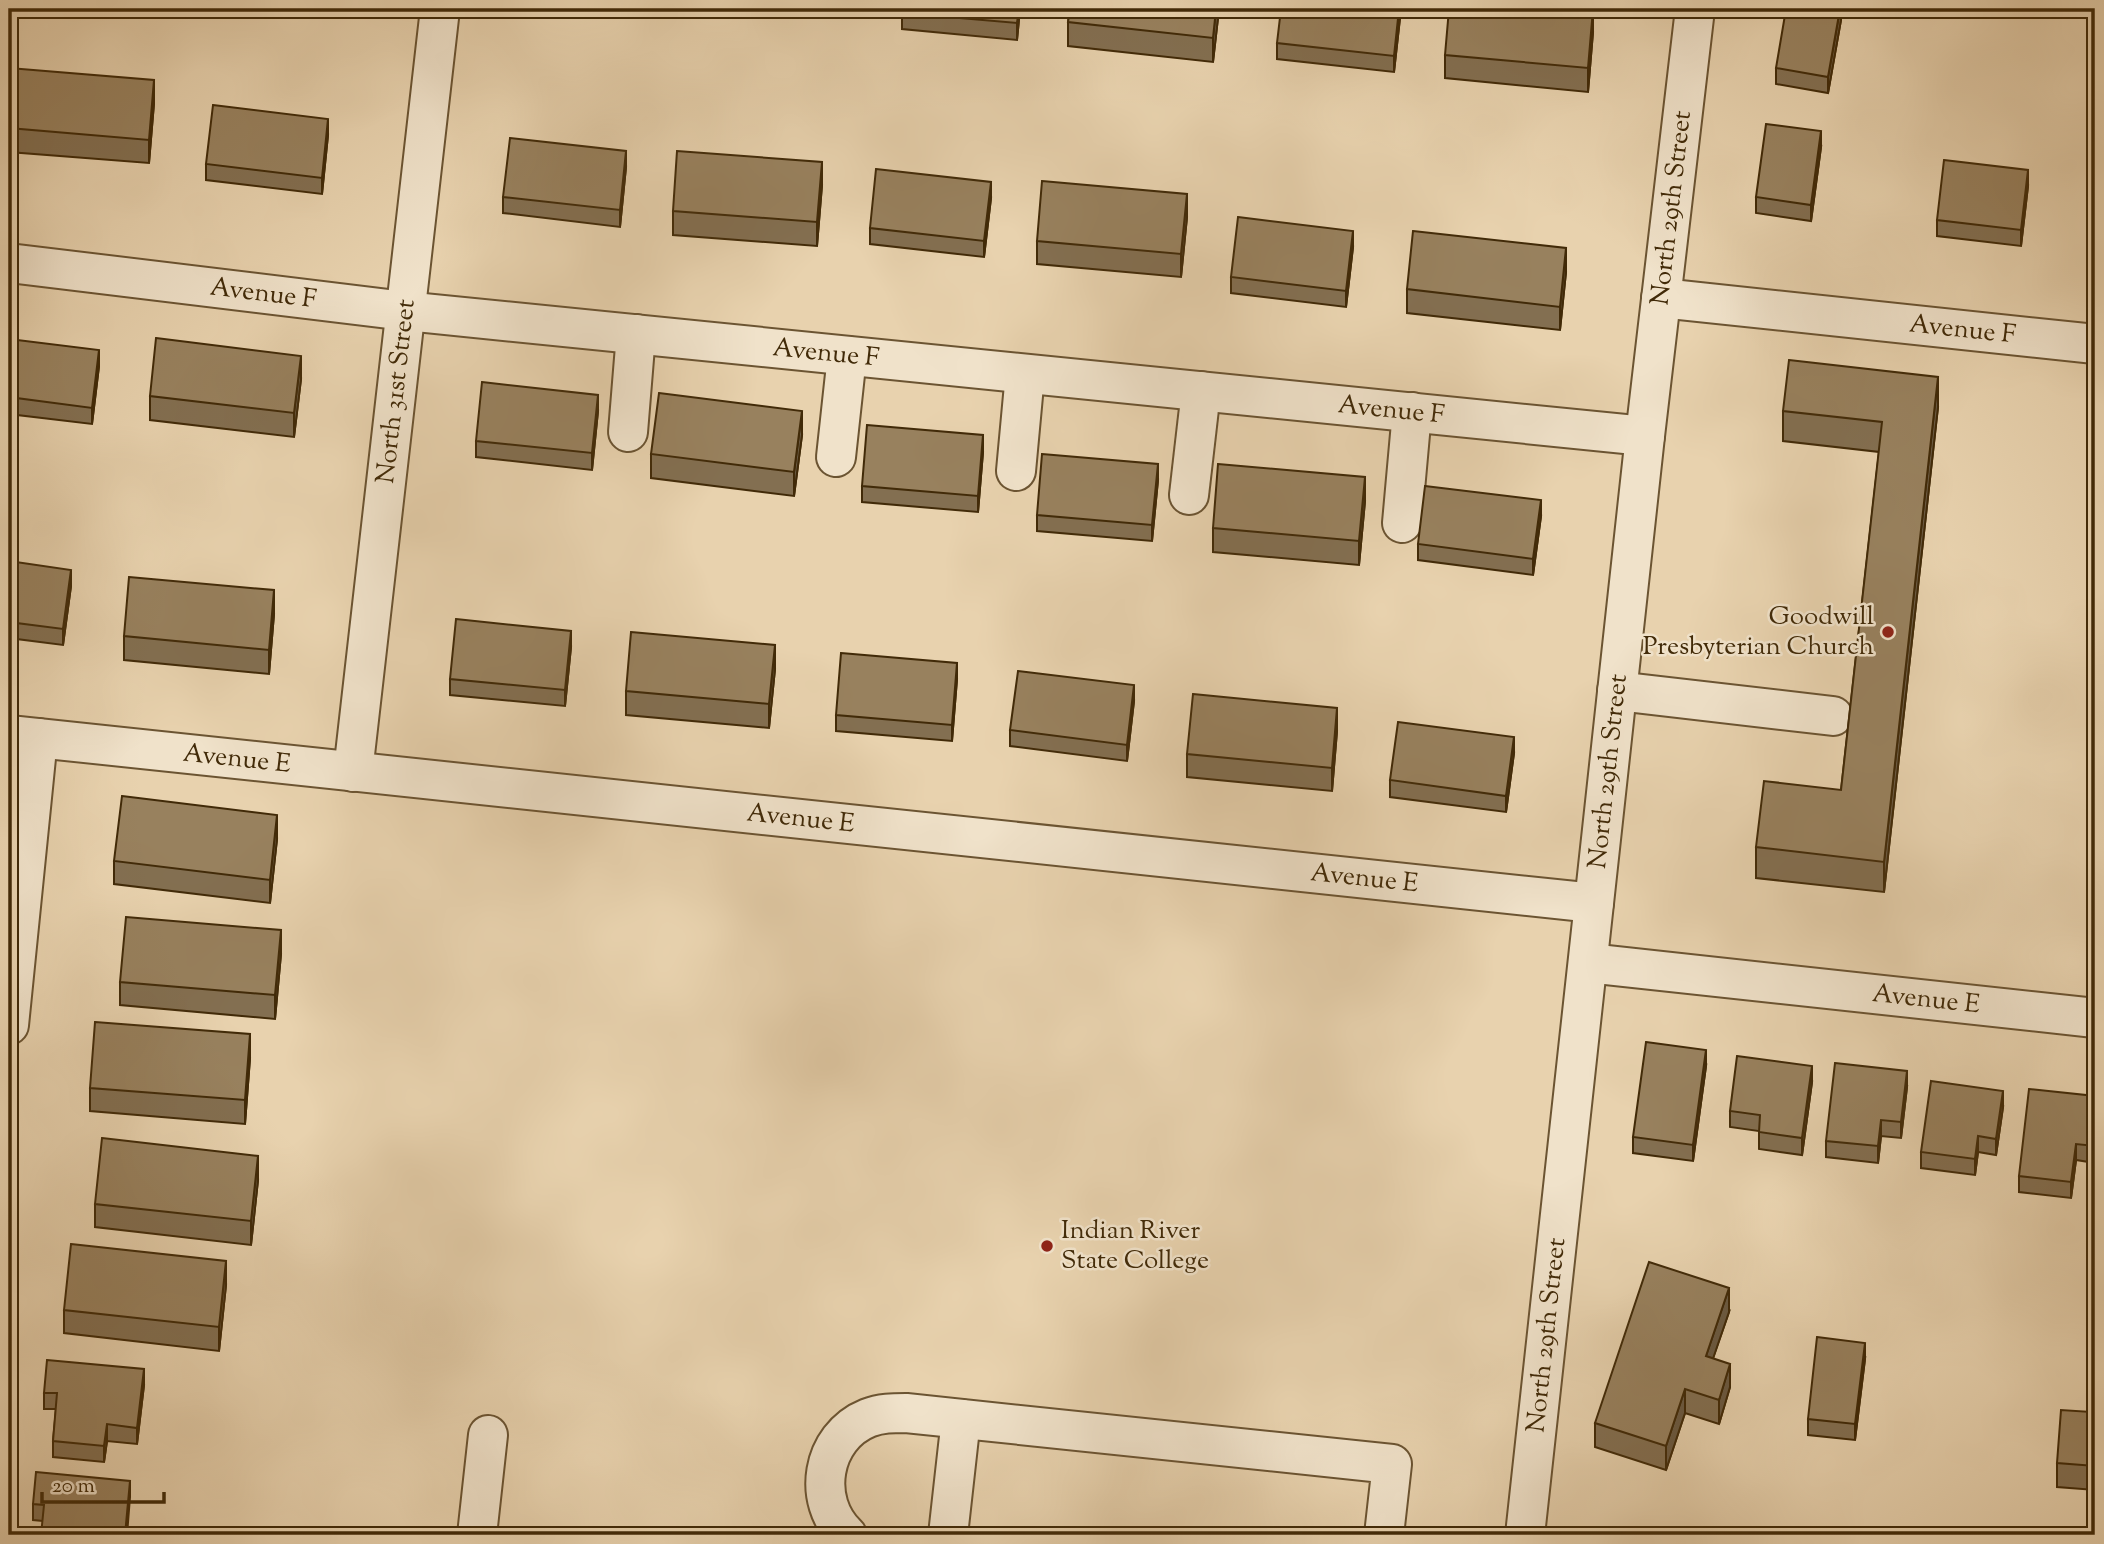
<svg xmlns="http://www.w3.org/2000/svg" width="2104" height="1544" viewBox="0 0 2104 1544" font-family="'Sorts Mill Goudy',serif">
<style>
.lines{fill:none;stroke-linecap:round;stroke-linejoin:round}
.minor-casing{stroke:#6b5432;stroke-width:42}
.minor{stroke:#f0e2ca;stroke-width:38}
.wall{fill:#836f51;stroke:#412a08;stroke-width:2}
.shaded-wall{fill:#6a5a42;stroke:#412a08;stroke-width:2}
.building{fill:#98815e;stroke:#412a08;stroke-width:2}
.poi-dot{fill:#8f2418;stroke:#f0e2ca;stroke-width:2.5}
.labels{text-anchor:middle;dominant-baseline:central;stroke-width:5;stroke-linejoin:round;paint-order:stroke}
.street-label{font-size:26px;fill:#412a08;stroke:#f0e2ca}
.poi-label{font-size:26px;fill:#412a08;stroke:#f0e2ca;text-anchor:end}
</style>
<rect width="100%" height="100%" fill="#e8d2ae"/>
<filter id="stains"><feTurbulence type="fractalNoise" baseFrequency=".00286" numOctaves="4"/><feColorMatrix values="0 0 0 0 .2 0 0 0 0 .09 0 0 0 0 .02 0 0 0 .5 -.17"/></filter>
<radialGradient id="worn" r=".72"><stop offset=".6" stop-color="#630" stop-opacity="0"/><stop offset="1" stop-color="#630" stop-opacity=".3"/></radialGradient>
<g class="lines">
<g class="minor-casing">
<g id="minor">
<path id="s1" d="M9,263L405,311L1645,436"/>
<path id="s2" d="M1661,298L2095,344"/>
<path d="M628,432L636,334"/>
<path d="M836,457L847,356"/>
<path d="M1016,471L1025,374"/>
<path d="M1189,495L1201,391"/>
<path d="M1402,523L1412,412"/>
<path d="M1617,691L1833,716"/>
<path id="s3" d="M9,735L1594,903"/>
<path id="s4" d="M353,772L440,9"/>
<path id="s5" d="M1588,963L2095,1018"/>
<path d="M9,1025L38,738"/>
<path d="M477,1535L488,1435"/>
<path d="M847,1535C811,1501 821,1437 868,1418C881,1413 893,1413 906,1413L1392,1464L1384,1535"/>
<path d="M948,1535L961,1419"/>
<path id="s6" d="M1525,1535L1645,436L1695,9"/>
</g>
</g>
<use href="#minor" class="minor"/>
</g>
<path class="wall" d="M902,9H1020L1017,40L902,29Z
M1070,9H1219L1213,62L1068,46V22Z
M1401,9L1394,72L1277,59V43Z
M1841,9V20L1828,93L1776,84V68Z
M1593,32L1588,92L1445,78V55Z
M9,68L154,103L149,163L9,152Z
M328,135L322,194L206,180V164Z
M1821,147L1811,221L1756,213V197Z
M626,167L620,227L503,213V197Z
M822,185L817,246L673,235V211Z
M2028,186L2021,246L1937,236V220Z
M991,198L984,257L870,244V228Z
M1187,217L1181,277L1037,264V241Z
M1353,247L1346,307L1231,293V277Z
M1566,272L1560,330L1407,313V289Z
M9,339L99,366L92,424L9,414Z
M301,379L294,437L150,420V396Z
M1938,407L1884,892L1756,878V847L1841,790L1879,452L1783,441V411Z
M598,411L592,470L476,457V441Z
M802,435L794,496L651,478V454Z
M983,452L978,512L862,502V486Z
M1158,480L1152,541L1037,531V515Z
M1365,501L1359,565L1213,552V528Z
M1541,516L1533,575L1418,560V544Z
M9,561L71,586L63,645L9,638Z
M274,614L269,674L124,660V636Z
M571,647L565,706L450,695V679Z
M775,669L769,728L626,715V691Z
M957,679L952,741L836,731V715Z
M1134,701L1127,761L1010,746V730Z
M1337,731L1332,791L1187,777V754Z
M1514,753L1506,812L1390,797V780Z
M277,839L270,903L114,884V861Z
M281,954L275,1019L120,1005V982Z
M250,1058L245,1124L90,1111V1088Z
M1706,1066L1693,1161L1633,1153V1137Z
M1812,1082L1802,1155L1759,1149V1131L1730,1127V1111Z
M1907,1087L1901,1138L1881,1136L1878,1163L1826,1157V1141Z
M2095,1096V1163L2076,1160L2071,1198L2019,1192V1176Z
M2003,1107L1996,1155L1978,1152L1975,1175L1921,1168V1152Z
M258,1180L251,1245L95,1227V1204Z
M226,1285L219,1351L64,1333V1310Z
M1729,1312L1713,1358L1730,1387L1719,1424L1685,1413L1666,1470L1595,1447V1423Z
M2095,1347V1490L2057,1487V1463L2091,1412Z
M1865,1359L1855,1440L1808,1435V1419Z
M144,1385L137,1444L107,1441L104,1462L53,1457V1441L56,1409H44V1393Z
M130,1497L43,1521L33,1520V1504Z"/>
<path class="shaded-wall" d="M1019,9H1020L1017,40V23Z
M1216,9H1219L1213,62V38Z
M1399,9H1401L1394,72V56Z
M1593,9V32L1588,92V68Z
M1840,9L1841,20L1828,93V77Z
M154,80V103L149,163V140Z
M328,119V135L322,194V178Z
M1821,131V147L1811,221V205Z
M626,151V167L620,227V210Z
M822,162V185L817,246V222Z
M2028,170V186L2021,246V230Z
M991,182V198L984,257V241Z
M1187,194V217L1181,277V254Z
M1353,231V247L1346,307V291Z
M1566,248V272L1560,330V307Z
M99,350V366L92,424V408Z
M301,356V379L294,437V413Z
M1938,377V407L1884,892V862Z
M598,395V411L592,470V453Z
M802,411V435L794,496V472Z
M983,435V452L978,512V496Z
M1158,464V480L1152,541V525Z
M1365,477V501L1359,565V541Z
M1541,500V516L1533,575V559Z
M71,570V586L63,645V629Z
M274,590V614L269,674V650Z
M571,631V647L565,706V690Z
M775,645V669L769,728V704Z
M957,663V679L952,741V725Z
M1134,685V701L1127,761V745Z
M1337,708V731L1332,791V768Z
M1514,737V753L1506,812V796Z
M277,815V839L270,903V880Z
M281,930V954L275,1019V995Z
M250,1034V1058L245,1124V1100Z
M1706,1050V1066L1693,1161V1145Z
M1812,1066V1082L1802,1155V1138Z
M1907,1071V1087L1901,1138V1122Z
M2003,1091V1107L1996,1155V1139Z
M1881,1120V1136L1878,1163V1146Z
M1978,1136V1152L1975,1175V1159Z
M2076,1144V1160L2071,1198V1182Z
M258,1156V1180L251,1245V1221Z
M226,1261V1285L219,1351V1327Z
M1729,1288V1312L1706,1379V1356Z
M1865,1343V1359L1855,1440V1424Z
M1730,1364V1387L1719,1424V1400Z
M144,1369V1385L137,1444V1428Z
M1685,1389V1413L1666,1470V1446Z
M107,1424V1441L104,1462V1446Z
M130,1481V1497L127,1535H125Z"/>
<path class="building" d="M902,9H1019L1017,23L902,13Z
M1070,9H1216L1213,38L1068,22Z
M1281,9H1399L1394,56L1277,43Z
M1449,9H1593L1588,68L1445,55Z
M1786,9H1840L1828,77L1776,68Z
M9,68L154,80L149,140L9,128Z
M213,105L328,119L322,178L206,164Z
M1766,124L1821,131L1811,205L1756,197Z
M510,138L626,151L620,210L503,197Z
M677,151L822,162L817,222L673,211Z
M1944,160L2028,170L2021,230L1937,220Z
M876,169L991,182L984,241L870,228Z
M1042,181L1187,194L1181,254L1037,241Z
M1238,217L1353,231L1346,291L1231,277Z
M1413,231L1566,248L1560,307L1407,289Z
M156,338L301,356L294,413L150,396Z
M9,339L99,350L92,408L9,397Z
M1789,360L1938,377L1884,862L1756,847L1764,781L1841,790L1882,422L1783,411Z
M482,382L598,395L592,453L476,441Z
M659,393L802,411L794,472L651,454Z
M867,425L983,435L978,496L862,486Z
M1042,454L1158,464L1152,525L1037,515Z
M1218,464L1365,477L1359,541L1213,528Z
M1425,486L1541,500L1533,559L1418,544Z
M9,561L71,570L63,629L9,622Z
M129,577L274,590L269,650L124,636Z
M456,619L571,631L565,690L450,679Z
M631,632L775,645L769,704L626,691Z
M841,653L957,663L952,725L836,715Z
M1018,671L1134,685L1127,745L1010,730Z
M1193,694L1337,708L1332,768L1187,754Z
M1398,722L1514,737L1506,796L1390,780Z
M122,796L277,815L270,880L114,861Z
M126,917L281,930L275,995L120,982Z
M95,1022L250,1034L245,1100L90,1088Z
M1646,1042L1706,1050L1693,1145L1633,1137Z
M1737,1056L1812,1066L1802,1138L1759,1132L1760,1115L1730,1111Z
M1835,1063L1907,1071L1901,1122L1881,1120L1878,1146L1826,1141Z
M1931,1081L2003,1091L1996,1139L1978,1136L1975,1159L1921,1152Z
M2029,1089L2095,1096V1146L2076,1144L2071,1182L2019,1176Z
M102,1138L258,1156L251,1221L95,1204Z
M71,1244L226,1261L219,1327L64,1310Z
M1649,1262L1729,1288L1706,1356L1730,1364L1719,1400L1685,1389L1666,1446L1595,1423Z
M1817,1337L1865,1343L1855,1424L1808,1419Z
M2095,1347V1466L2057,1463L2061,1410L2091,1412Z
M47,1360L144,1369L137,1428L107,1424L104,1446L53,1441L57,1393H44Z
M36,1472L130,1481L125,1535H41L44,1505L33,1504Z
M287,1532L314,1535H287Z"/>
<g class="poi-dot">
<circle cx="1888" cy="632" r="7"/>
<circle cx="1047" cy="1246" r="7"/>
</g>
<g class="labels">
<g class="street-label">
<text stroke="none"><textPath href="#s6" startOffset="1335">North 29th Street</textPath></text>
<text stroke="none"><textPath href="#s1" startOffset="256">Avenue F</textPath></text>
<text stroke="none"><textPath href="#s2" startOffset="303">Avenue F</textPath></text>
<text stroke="none"><textPath href="#s1" startOffset="822">Avenue F</textPath></text>
<text stroke="none"><textPath href="#s4" startOffset="383">North 31st Street</textPath></text>
<text stroke="none"><textPath href="#s1" startOffset="1390">Avenue F</textPath></text>
<text stroke="none"><textPath href="#s3" startOffset="229">Avenue E</textPath></text>
<text stroke="none"><textPath href="#s6" startOffset="768">North 29th Street</textPath></text>
<text stroke="none"><textPath href="#s3" startOffset="796">Avenue E</textPath></text>
<text stroke="none"><textPath href="#s3" startOffset="1363">Avenue E</textPath></text>
<text stroke="none"><textPath href="#s5" startOffset="340">Avenue E</textPath></text>
<text stroke="none"><textPath href="#s6" startOffset="201">North 29th Street</textPath></text>
</g>
<g class="poi-label">
<text x="1874" y="617">Goodwill<tspan x="1874" dy="30">Presbyterian Church</tspan></text>
<text x="1061" y="1231" text-anchor="start">Indian River<tspan x="1061" dy="30">State College</tspan></text>
</g>
</g>
<rect width="2104" height="1544" fill="none" stroke="#e8d2ae" stroke-width="35"/>
<rect x="10" y="10" width="2083" height="1523" fill="none" stroke="#412a08" stroke-width="3.5"/>
<rect x="18" y="18" width="2069" height="1509" fill="none" stroke="#412a08" stroke-width="2"/>
<path d="M42 1492v10h122v-10" fill="none" stroke="#412a08" stroke-width="3.5"/>
<text x="52" y="1492" font-size="21" fill="#412a08" stroke="#f0e2ca" stroke-width="5" paint-order="stroke">20 m</text>
<rect width="100%" height="100%" filter="url(#stains)"/>
<rect width="100%" height="100%" fill="url(#worn)"/>
</svg>
